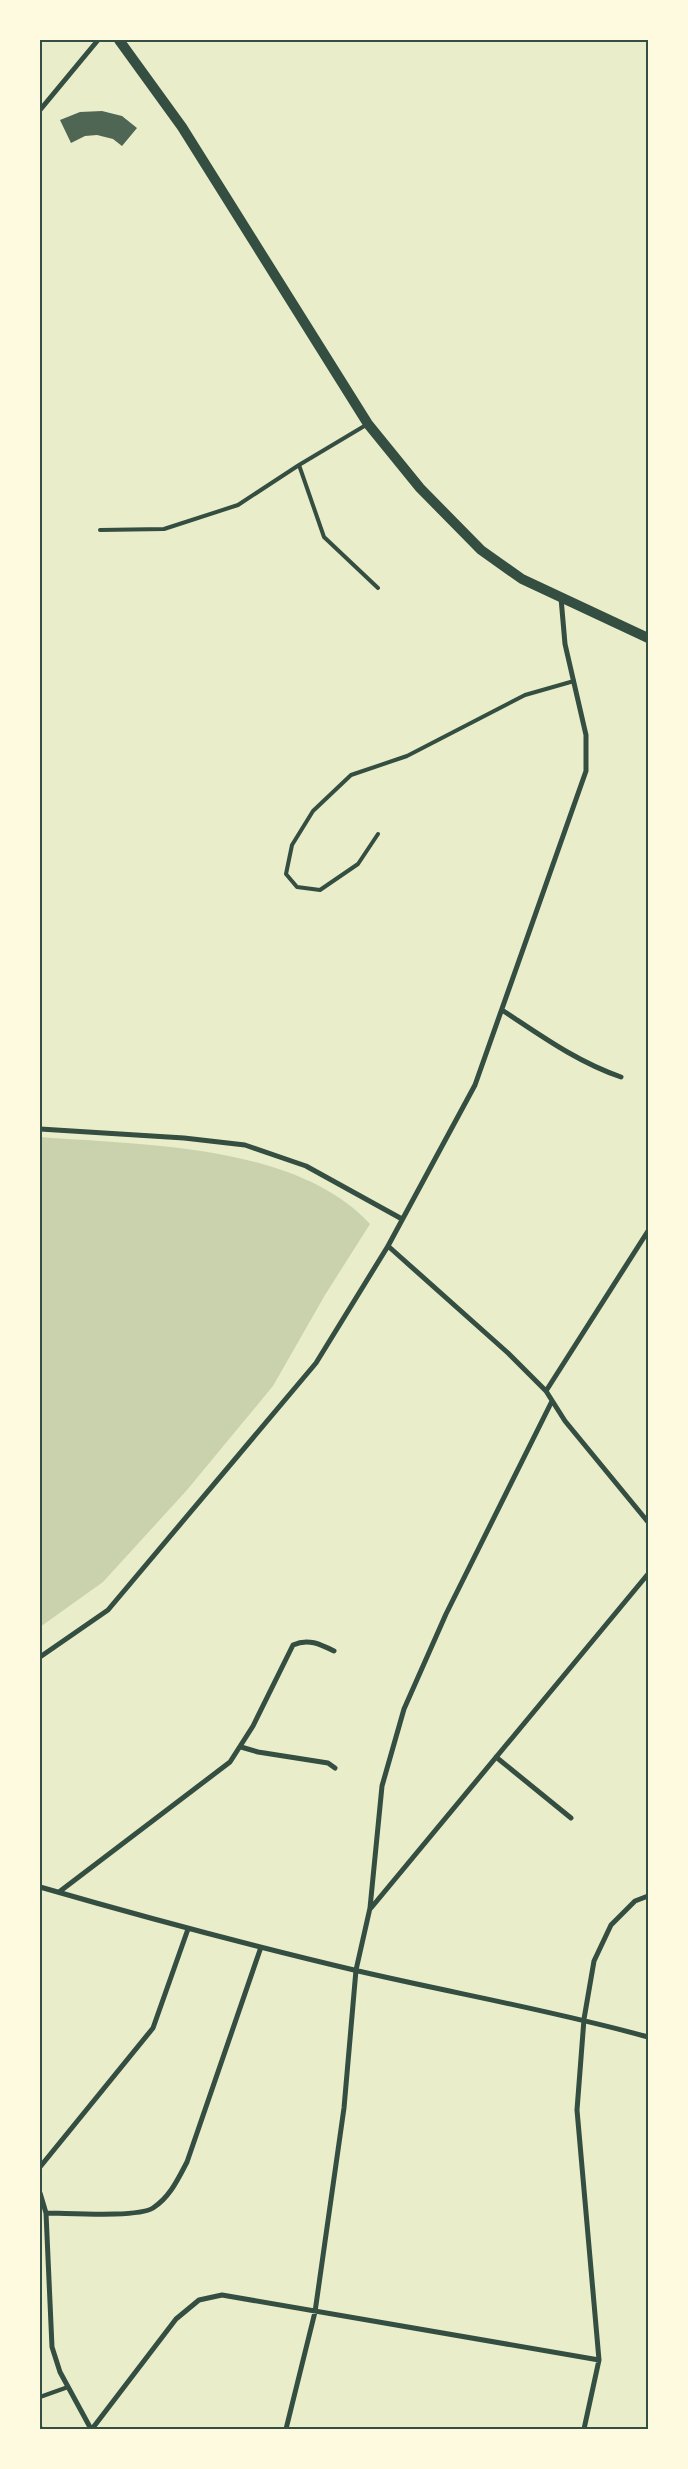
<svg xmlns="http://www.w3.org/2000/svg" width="688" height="2469" viewBox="0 0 688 2469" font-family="Barlow,sans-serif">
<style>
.green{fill:#cad2ad}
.building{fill:#4f6655}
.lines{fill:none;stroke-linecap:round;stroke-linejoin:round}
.service{stroke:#344e41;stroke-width:4}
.minor{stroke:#344e41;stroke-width:5}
.secondary{stroke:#344e41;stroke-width:10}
.neatline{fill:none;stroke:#344e41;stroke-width:2}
</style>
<rect width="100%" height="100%" fill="#e9edc9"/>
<path class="green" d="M40,1137C142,1145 297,1144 370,1224L325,1295L273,1386L187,1490L103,1582L40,1627Z"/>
<path class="building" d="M102,111L122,116L137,128L122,146L113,139L97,135L85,136L71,143L60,120L80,112Z"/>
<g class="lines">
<path class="service" d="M299,465L324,537L378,588
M100,530L164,529L238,505L299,465L366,425
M378,834L358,864L320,890L297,887L286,874L292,845L313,811L351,775L407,756L525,695L574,681
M40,2397L68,2387
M40,2426L41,2429"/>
<path class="minor" d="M40,110L98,40
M502,1010C540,1035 577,1062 621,1077
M40,1129L184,1138L245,1145L306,1166L402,1219
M388,1246L508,1353L546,1391L565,1421L648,1522
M546,1391L648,1231
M40,1657L108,1610L316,1363L388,1246L475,1085L586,771V735L565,644L561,598
M241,1747L258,1752L328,1763L335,1768
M496,1757L571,1818
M40,1887C144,1917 248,1945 354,1970C452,1993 551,2010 648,2037
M59,1892L230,1762L253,1726L293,1645C308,1638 320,1644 334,1651
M371,1908L648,1574
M40,2167L153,2028L188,1929
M40,2193L46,2213L52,2347L60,2372L91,2429
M46,2213C68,2213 137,2218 153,2208C170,2197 178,2179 187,2162L261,1947
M92,2429L176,2319L199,2300L222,2295L599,2360
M286,2429L315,2312L344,2108L356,1970L370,1908L382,1786L404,1709L446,1614L552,1401
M584,2429L599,2360L577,2110L584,2019L594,1961L611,1925L635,1901L648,1896"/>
<path class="secondary" d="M119,40L182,127L368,424L420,488L481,550L522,579L648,638"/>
</g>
<rect width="688" height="2469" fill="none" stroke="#fefae0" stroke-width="82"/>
<rect x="41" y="41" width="606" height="2387" class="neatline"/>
</svg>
